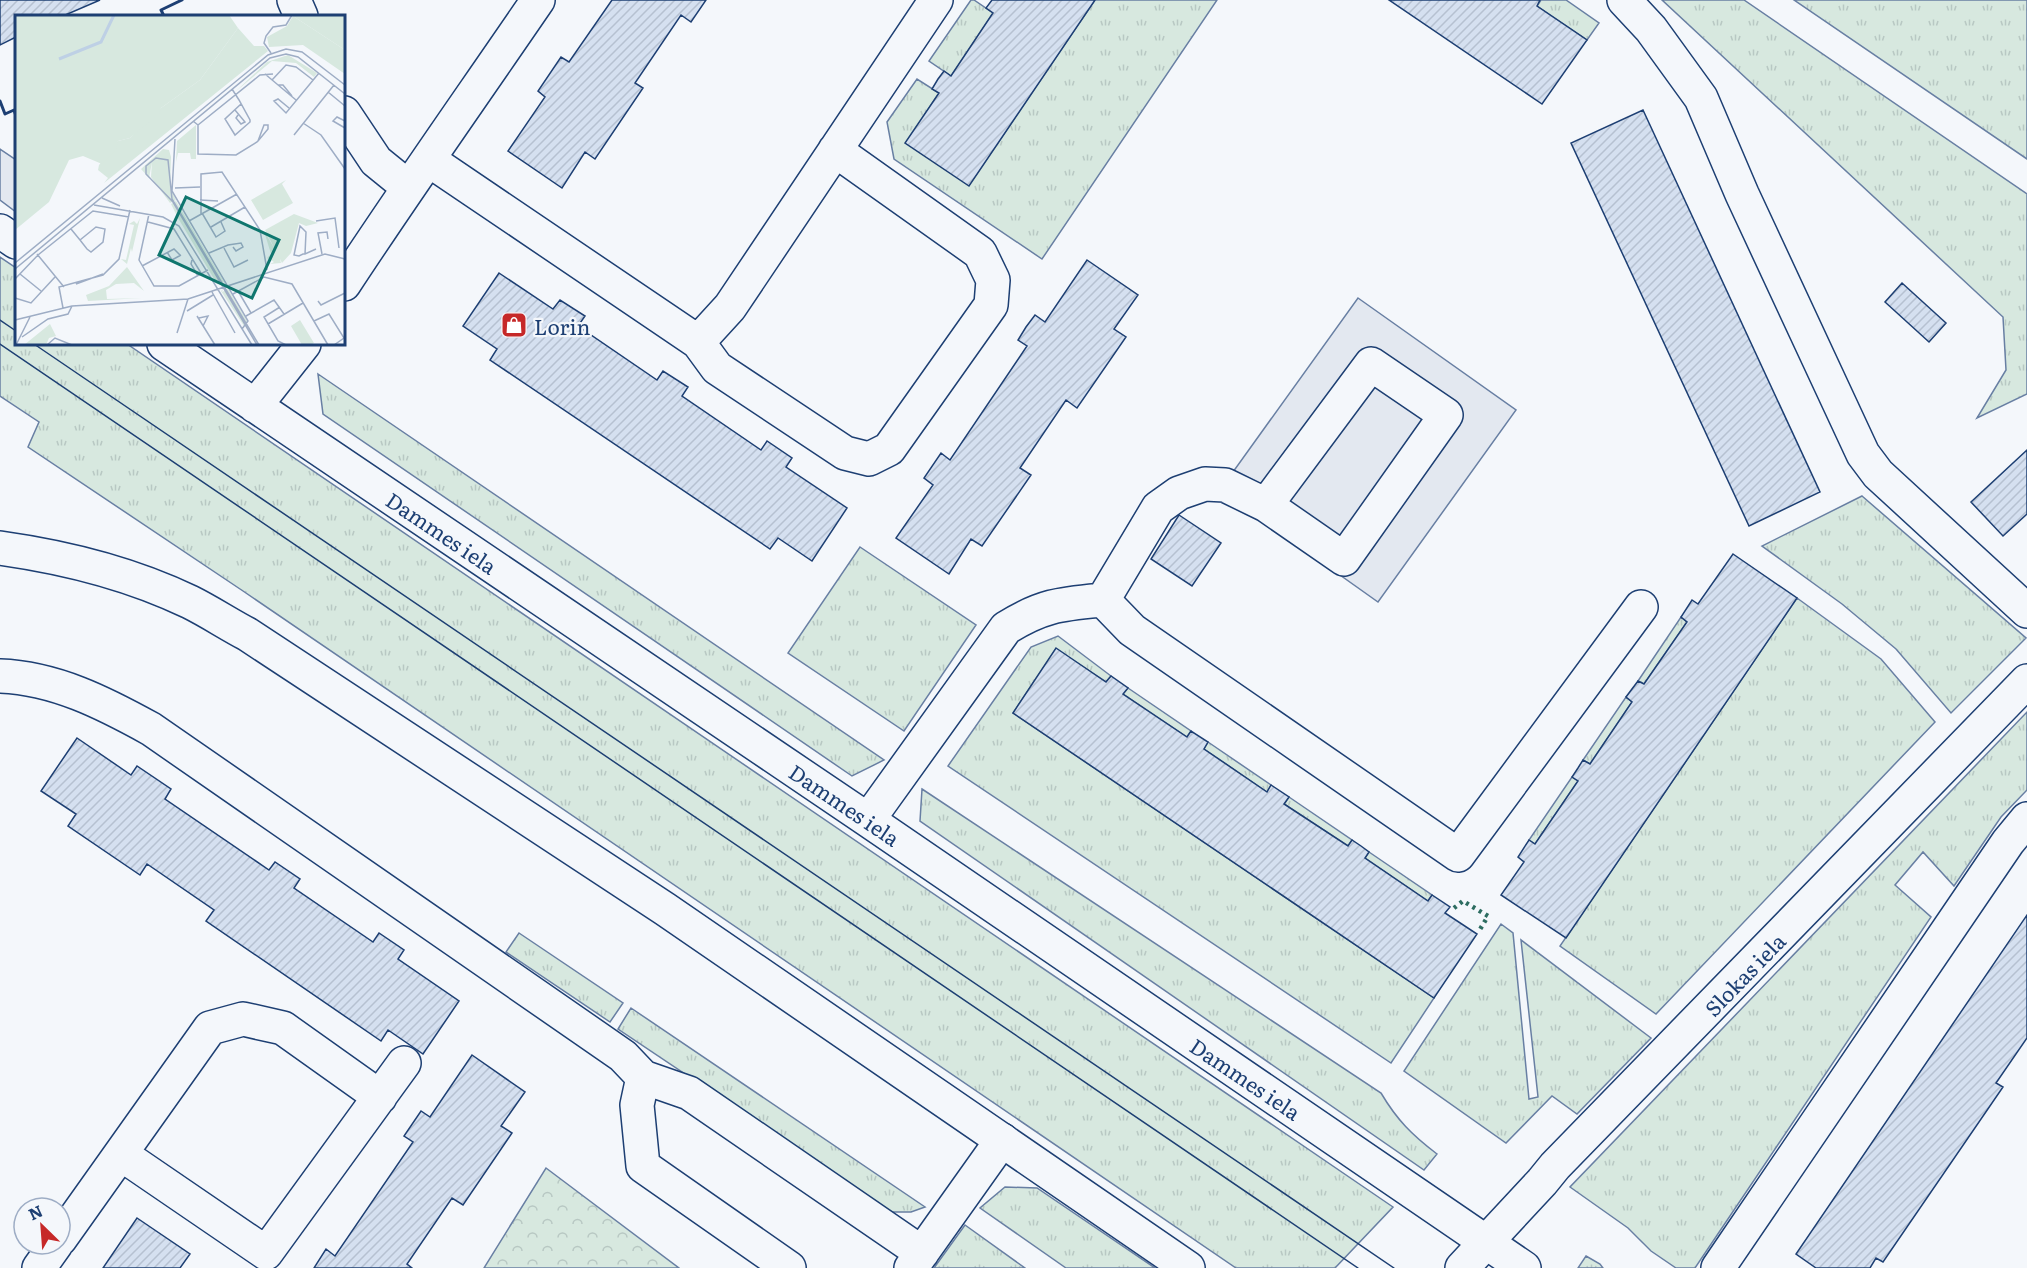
<svg xmlns="http://www.w3.org/2000/svg" width="2027" height="1268" viewBox="0 0 2027 1268" font-family="Literata,serif">
<style>
.grass{fill:url(#grass-tufts);stroke:#687fa3;stroke-width:1.5}
.forest{fill:url(#forest-crowns);stroke:#687fa3;stroke-width:1.5}
.parking{fill:#e3e8f0;stroke:#687fa3;stroke-width:1.5}
.building{fill:url(#building-hatch);stroke:#1d3f73;stroke-width:1.5}
.lines{fill:none;stroke-linecap:round;stroke-linejoin:round}
.street-casing{stroke:#1d3f73;stroke-width:36}
.secondary-casing{stroke:#1d3f73;stroke-width:36}
.street{stroke:#f4f7fb;stroke-width:33}
.secondary{stroke:#f4f7fb;stroke-width:33}
.tram{stroke:#1d3f73;stroke-width:1.5}
.hedge{stroke:#2c6c60;stroke-width:4.5;stroke-dasharray:3 4.5;stroke-linecap:butt}
.wall{stroke:#1d3f73;stroke-width:3}
.labels{text-anchor:middle;dominant-baseline:central;stroke-width:4.5;stroke-linejoin:round;paint-order:stroke}
.poi-label{font-size:21px;fill:#1d3f73;stroke:#f4f7fb;text-anchor:start}
.street-label{font-size:21px;fill:#1d3f73;stroke:#f4f7fb}
.inset-river{fill:none;stroke:#bed0e5;stroke-width:3}
.inset-road{fill:none;stroke:#9eadc5;stroke-width:1.5}
.view{fill:#0f766e;fill-opacity:0.15;stroke:#0f766e;stroke-width:3}
.inset-edge{fill:none;stroke:#1d3f73;stroke-width:3}
</style>
<defs>
<pattern id="grass-tufts" width="24" height="20" patternUnits="userSpaceOnUse" patternTransform="scale(1.5)"><rect width="24" height="20" fill="#d7e8df"/><path d="M3 7l-1-3M5 7V3M7 7l1-3M15 17l-1-3M17 17v-4M19 17l1-3" fill="none" stroke="#b8c8c3"/></pattern>
<pattern id="forest-crowns" width="20" height="18" patternUnits="userSpaceOnUse" patternTransform="scale(1.5)"><rect width="20" height="18" fill="#d7e8df"/><path d="M2 6a3 3 0 1 1 6 0M12 15a3 3 0 1 1 6 0" fill="none" stroke="#b8c8c3"/></pattern>
<pattern id="building-hatch" width="6" height="6" patternUnits="userSpaceOnUse" patternTransform="scale(1.5)"><rect width="6" height="6" fill="#d5e0f0"/><path d="M-1 1l2-2M0 6l6-6M5 7l2-2" fill="none" stroke="#b6c1d1"/></pattern>
</defs>
<rect width="100%" height="100%" fill="#f4f7fb"/>
<path class="grass" d="M971,0H974L993,13L951,76L929,61Z
M1095,0H1217L1042,259L894,159L887,122L917,79L939,93L906,143L969,185Z
M1541,0H1566L1599,23L1587,40L1537,6Z
M1662,0H1744L2027,194V394L1977,418L2006,370L2003,317Z
M1794,0H2027V159Z
M0,257L16,268V344H127L1393,1207L1335,1268H1236L243,591L28,447L39,422L0,396Z
M318,374L884,760L852,776L323,414Z
M1862,496L2026,638L1951,713L1896,649L1842,604L1762,546Z
M860,547L976,625L904,731L788,653Z
M1797,598L1881,659L1935,722L1656,1014L1560,946Z
M1681,617L1687,622L1644,684L1638,681Z
M1058,636L1111,676L1106,682L1056,649L1013,713L1434,998L1391,1063L948,766L1031,647Z
M1128,688L1191,731L1187,737L1123,694Z
M1626,697L1632,702L1590,764L1583,760Z
M2027,712V790L2001,817L1954,886L1923,852L1895,885L1931,917L1695,1268H1676L1651,1251L1628,1228L1570,1187Z
M1208,742L1271,785L1267,792L1204,749Z
M1572,777L1578,781L1535,844L1529,840Z
M922,789L1381,1093C1397,1120 1412,1135 1437,1154L1424,1170L920,821Z
M1289,797L1352,840L1348,846L1284,804Z
M1369,852L1432,895L1428,901L1365,858Z
M1501,924L1513,933L1529,1099L1538,1097L1521,940L1651,1038L1577,1114L1552,1096L1506,1143L1404,1071Z
M519,933L623,1003L610,1022L506,952Z
M631,1008L925,1207L911,1212H891L618,1029Z
M1005,1187L1037,1188L1155,1268H1066L980,1208Z
M965,1225L1025,1268H934Z
M1586,1256L1600,1264L1603,1268H1578Z"/>
<path class="forest" d="M546,1168L679,1268H484Z"/>
<path class="parking" d="M0,149L16,160V212L0,200Z
M1358,298L1516,410L1378,602L1220,490Z"/>
<path class="building" d="M0,0H100L63,16H16V37L0,45Z
M612,0H706L691,22L681,15L635,83L643,88L595,159L585,152L562,188L508,151L545,97L538,91L561,57L569,62Z
M992,0H1095L969,186L905,143L939,93L932,89L938,79L944,71L951,76L993,13L986,8Z
M1389,0H1540L1537,6L1587,40L1542,104Z
M1643,110L1820,492L1749,526L1571,143Z
M1087,260L1138,295L1114,329L1126,337L1077,408L1066,400L1020,468L1031,475L982,546L971,539L949,574L896,538L933,485L924,478L941,453L950,460L1027,346L1018,340L1026,327L1035,315L1045,322Z
M499,273L553,309L560,300L585,316L578,326L657,380L663,371L688,387L682,396L761,450L767,441L792,458L786,467L847,508L812,561L778,538L770,549L490,360L497,349L463,326Z
M1902,283L1946,323L1929,342L1885,302Z
M2027,450V514L2003,536L1971,502Z
M1179,515L1221,543L1192,586L1151,559Z
M1733,554L1797,598L1566,938L1501,895L1524,862L1518,857L1529,840L1535,844L1578,781L1572,777L1578,768L1583,760L1590,764L1632,702L1626,697L1638,681L1644,684L1687,622L1681,617L1692,600L1698,604Z
M1056,648L1106,682L1111,676L1128,688L1123,694L1187,737L1191,731L1208,742L1204,749L1267,792L1271,785L1289,797L1284,804L1348,846L1352,840L1361,846L1369,852L1365,858L1428,901L1432,895L1450,907L1445,913L1477,934L1434,998L1013,713Z
M77,738L131,775L137,766L171,789L165,799L269,870L275,862L300,879L294,888L373,942L379,933L404,950L398,959L459,1001L423,1054L388,1030L381,1041L206,921L214,910L147,864L140,875L68,826L76,814L41,791Z
M2027,915V1038L1996,1083L2003,1087L1883,1262L1876,1258L1870,1268H1816L1796,1254Z
M472,1055L525,1092L501,1126L512,1133L463,1205L452,1198L407,1264L412,1268H314L326,1249L335,1256L413,1142L404,1136L421,1111L430,1117Z
M137,1218L190,1254L180,1268H103Z"/>
<g class="lines">
<g class="street-casing">
<path id="street" d="M294,0L301,16
M1624,0L1651,29L1701,98L1742,194L1863,454L1878,474L2027,611
M344,113L376,161L408,187
M429,160L698,342L717,368L845,453L869,459L889,449L991,305L993,280L980,253L835,150
M0,231L16,242
M344,284C407,188 473,95 538,0
M698,342L730,307L936,0
M164,344L868,820L1524,1268
M255,406L304,344
M1103,600L1158,508L1179,493L1205,484L1225,485L1266,505L1371,364L1446,415L1344,559L1266,505
M1103,600L1132,630L1458,855L1641,607
M0,676C55,678 104,703 151,729L623,1056L643,1077L689,1093L922,1253
M868,820L1006,628C1043,605 1061,604 1103,600
M643,1077L637,1105L643,1166L789,1268
M121,1154L266,1253L404,1063
M60,1239L210,1028L243,1019L283,1028L380,1097
M39,1268L56,1244
M911,1268L1002,1140
M1462,1268L1542,1182L1555,1166L2027,681
M1718,1268L2008,842L2027,819"/>
</g>
<g class="secondary-casing">
<path id="secondary" d="M0,548C64,557 132,574 190,602C210,612 228,624 247,634L665,909L1188,1268"/>
</g>
<use href="#street" class="street"/>
<use href="#secondary" class="secondary"/>
<path class="tram" d="M0,320L16,331
M0,344L1358,1268
M34,344L1394,1268"/>
<path class="hedge" d="M1454,908L1463,901L1488,916L1479,931"/>
<path class="wall" d="M164,16L161,10L182,0
M0,101L5,114L14,110L16,116"/>
</g>
<defs>
<g id="shop-square" transform="scale(1.35)"><rect x="-9" y="-9" width="18" height="18" rx="4" fill="#c62828" stroke="#f4f7fb"/><path d="M-5-2.5h2.3a2.7 3.5 0 0 1 5.4 0H5L5.5 6h-11ZM-1.5-2.5h3a1.5 2.3 0 0 0-3 0Z" fill="#fff"/></g>
</defs>
<g fill-rule="evenodd">
<use href="#shop-square" x="514" y="325"/>
</g>
<g class="labels">
<g class="poi-label">
<text x="534" y="325">Lorin</text>
</g>
<g class="street-label">
<text transform="translate(442 532) rotate(34)">Dammes iela</text>
<text transform="translate(845 804) rotate(34)">Dammes iela</text>
<text transform="translate(1744 974) rotate(-46)">Slokas iela</text>
<text transform="translate(1246 1078) rotate(34)">Dammes iela</text>
</g>
</g>
<g transform="translate(15 15)">
<rect width="330" height="330" fill="#f4f7fb"/>
<path d="M278,1L330,35V59L288,30L254,32L252,22L272,11ZM223,13L239,31H249L253,36L89,168L93,163L83,155L84,150L103,126L115,123L146,93L185,65ZM273,40L302,58L299,62L281,48L257,46L220,77L252,47ZM181,110V144H176L175,138H163L161,147L162,126ZM148,134L154,135L156,142L155,173L161,185L155,188L136,162L137,147L134,163L126,154ZM161,186L209,267L202,269L163,203L156,189ZM279,199L303,208L291,211L284,208L276,238L267,248L250,215ZM125,203L117,237L116,233L112,249L106,244L111,245L119,210L114,209L119,206L122,209ZM249,216L264,241L266,248L255,249L259,247L252,243L256,239ZM112,252L129,276L119,268L101,269L91,275L92,284L127,283L73,286L71,280L94,271ZM208,274L207,277L213,274L232,306L229,311L206,276ZM285,305L299,328L295,330H287L276,311ZM35,309L41,321L34,323L31,330H9Z" fill="#d7e8df"/>
<path d="M0,0H214L223,13L185,65L146,93L144,99L115,123L103,126L101,135L87,149L68,141L54,145L34,187L0,215ZM330,0V35L278,1L279,0Z" fill="#d7e8df"/>
<path d="M271,165L267,169L278,188L248,205L236,185Z" fill="#d7e8df"/>
<path class="inset-river" d="M44,44L86,27L99,0"/>
<path class="inset-road" d="M256,38L249,28L251,21L258,12L271,10L277,0M250,59L281,85M257,65L271,50L281,52L298,65M263,70H268L277,81M217,74L224,85L235,105V107L220,120L210,104L226,89M313,77L330,91M274,93L263,84L259,86L271,98L304,58M220,95L230,107L226,109L221,103L223,100M178,106L183,110V139L221,140L242,127L243,126L253,114V110H249L243,126M330,106L322,102L318,106L330,113M288,108L306,120L330,154M183,110L245,60L258,59M279,120L319,70M160,124L157,176L233,306L227,314M160,173L185,172M87,183L105,191M185,185L203,186M79,190L148,202L164,211L237,330M187,198L201,222L210,216L206,207M134,199L124,245L139,271H164L193,255M186,199V159L207,157L245,215L252,255M174,206L222,179M301,206L320,203L324,233M133,207L159,214L186,258M196,212L230,192M56,214L65,225L72,234L76,237L88,227L90,214L81,212L65,225M209,233L219,252L233,245M152,237L157,245L166,240M194,238L213,230L226,228L228,232L221,236L218,232M22,239L49,272M290,239L291,217L285,211L279,240L284,241L288,239H290L301,234M307,239L303,218L312,217L313,224M177,245L176,249L183,261M0,248L253,40L271,34L287,37L330,70M127,251L159,234L165,240M0,254L255,43L271,39L283,42L330,79M5,259L26,276M0,264L23,240L78,196L114,202M61,269L88,259M223,276L236,298M197,277L220,318M218,279L249,262L277,269L313,330M0,283L16,288L40,262M303,286L306,290L330,278M265,292L249,302L263,326L271,330M48,293L44,272L88,260L104,244L115,195M172,296L198,280M182,301L200,330M231,301L259,285L269,299M184,303L193,301L188,311M0,305L57,291L173,284L310,239L330,244M299,306L314,299L329,323L319,330M253,309L288,288M162,318L173,284M7,322L33,304L53,299L57,291M1,330L15,302M32,330L40,323L57,330M242,330L158,187L131,159V151L141,143L153,145L157,184L244,330"/>
<path class="view" d="M171,182L264,225L237,283L144,240Z"/>
<rect width="330" height="330" class="inset-edge"/>
</g>
<g transform="translate(42 1226) rotate(335)"><circle r="28" fill="#f4f7fb" stroke="#9eadc5" stroke-width="1.5"/>
<path d="M0-4.5L10 22L0 15L-10 22Z" fill="#c62828"/>
<text y="-9" font-size="16" font-weight="bold" text-anchor="middle" fill="#1d3f73">N</text>
</g>
</svg>
